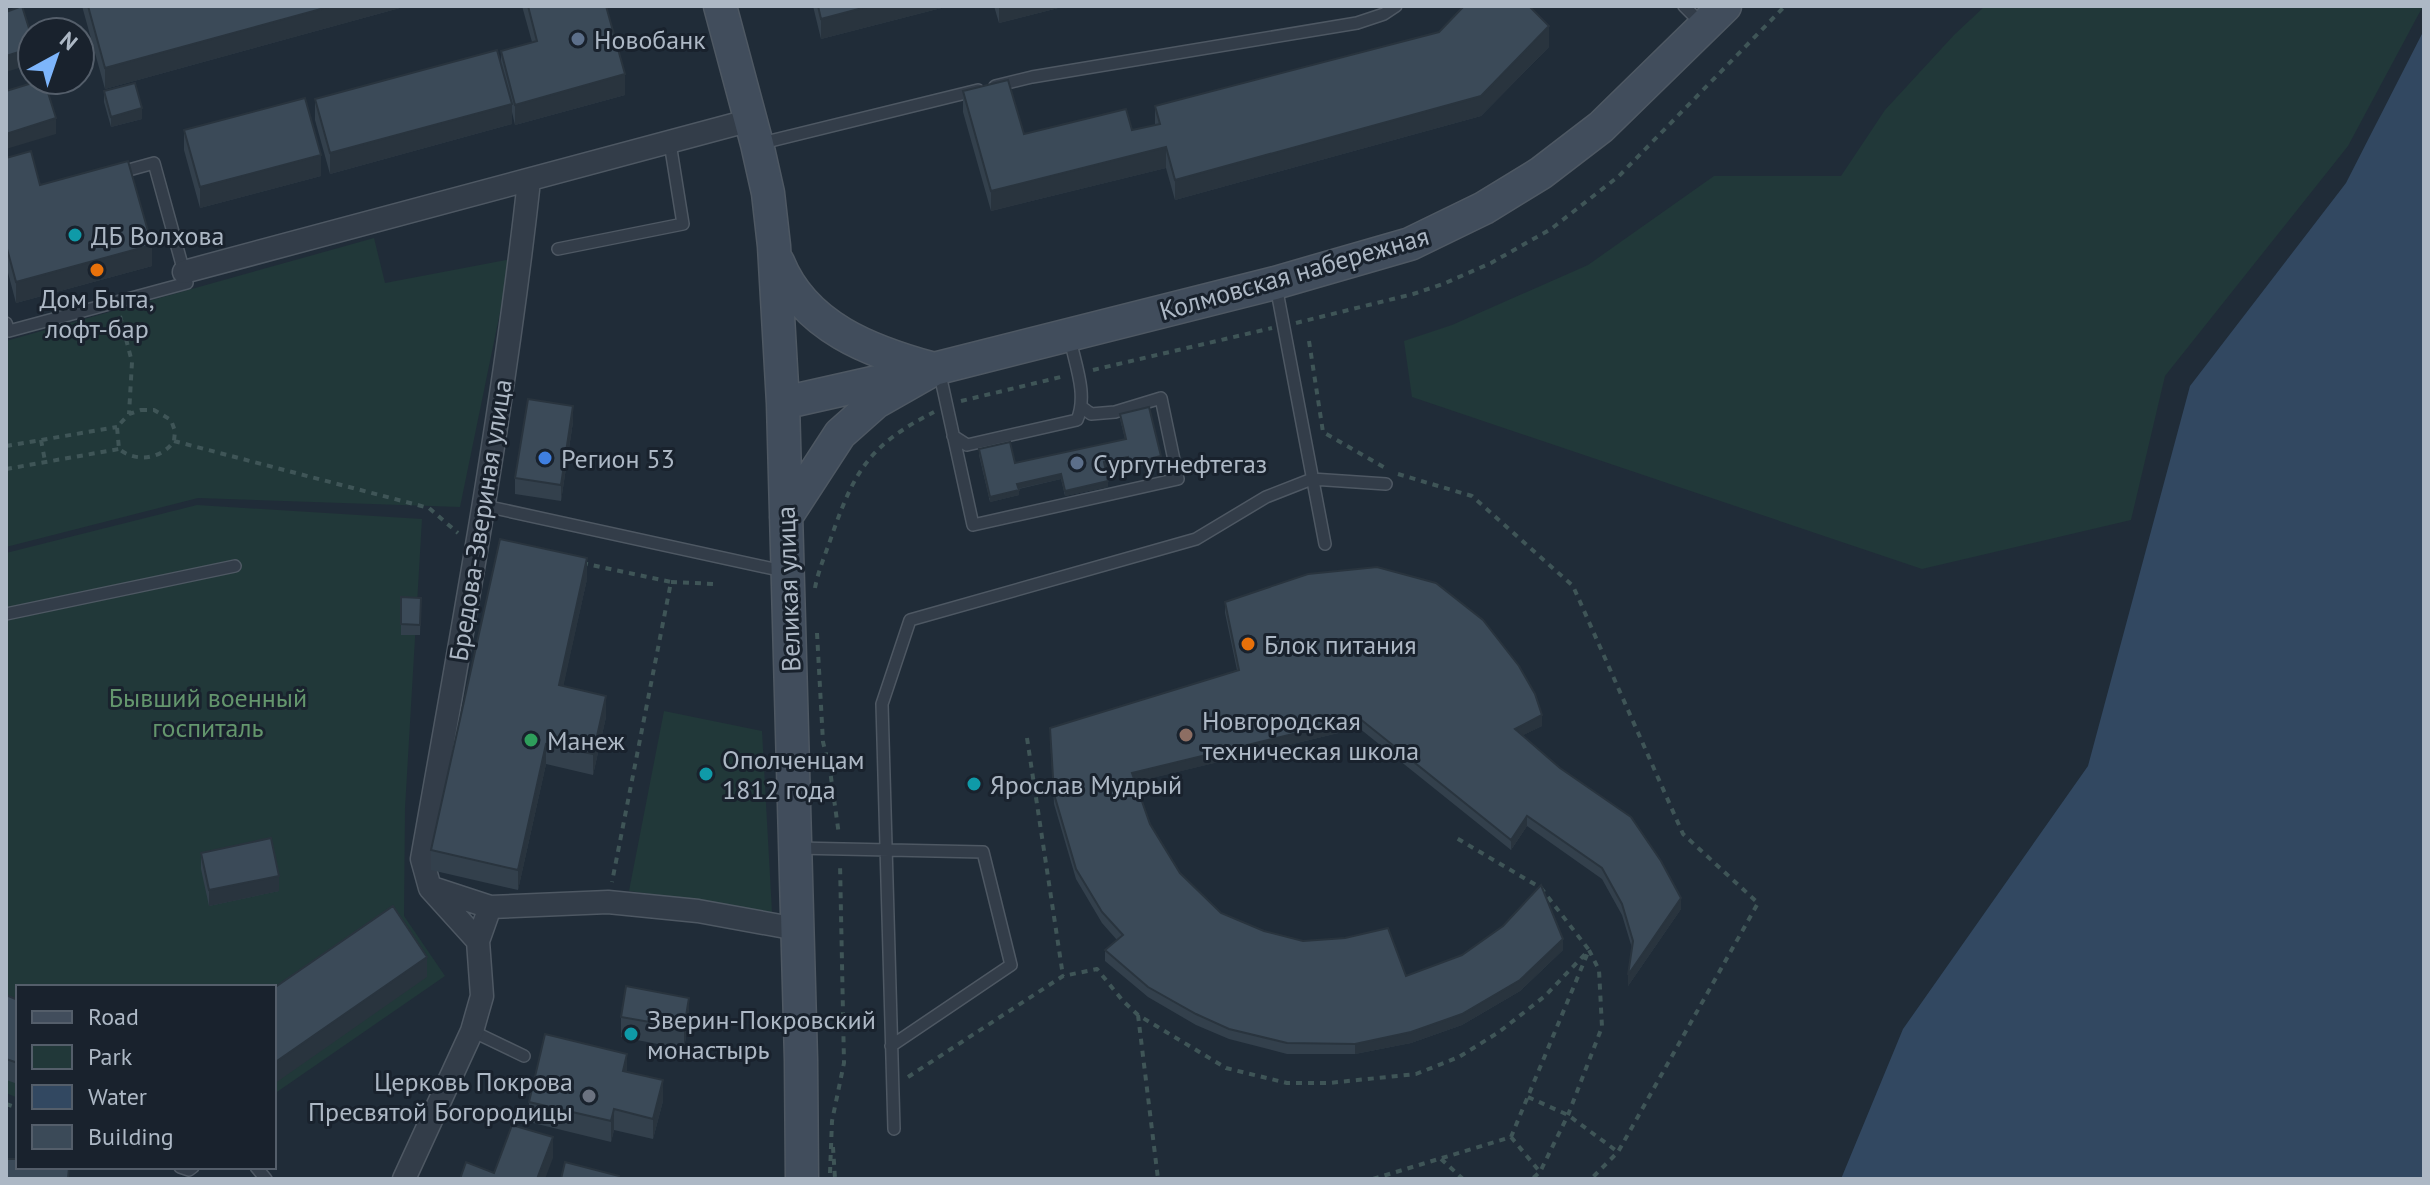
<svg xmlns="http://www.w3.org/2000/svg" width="2430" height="1185" viewBox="0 0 2430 1185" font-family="'PT Sans',sans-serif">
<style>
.green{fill:#213839}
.water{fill:#324861}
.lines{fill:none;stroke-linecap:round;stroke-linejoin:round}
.lane-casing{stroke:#4e5863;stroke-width:14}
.street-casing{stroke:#4e5863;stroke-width:25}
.secondary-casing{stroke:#4e5863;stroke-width:35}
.path{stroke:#3f5557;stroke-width:4;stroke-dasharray:6 6;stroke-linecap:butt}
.lane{stroke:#333d49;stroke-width:11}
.street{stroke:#333d49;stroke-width:22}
.secondary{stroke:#414d5c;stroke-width:32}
.wall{fill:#33404c}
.shaded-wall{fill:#29343e}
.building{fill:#3b4a58;stroke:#29343e;stroke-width:2}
.service-dot{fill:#5c6f8a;stroke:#19222d;stroke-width:3}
.culture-dot{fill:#0f9aa8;stroke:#19222d;stroke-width:3}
.food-dot{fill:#e8710a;stroke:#19222d;stroke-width:3}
.shop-dot{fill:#3f7fe0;stroke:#19222d;stroke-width:3}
.education-dot{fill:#8d6e63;stroke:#19222d;stroke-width:3}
.leisure-dot{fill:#2e9e5b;stroke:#19222d;stroke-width:3}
.worship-dot{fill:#6b7280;stroke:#19222d;stroke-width:3}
.labels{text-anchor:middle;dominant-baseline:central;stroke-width:6;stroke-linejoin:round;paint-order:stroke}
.poi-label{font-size:26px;fill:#adb8c5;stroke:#19222d;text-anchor:start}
.street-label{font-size:26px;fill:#adb8c5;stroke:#19222d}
.park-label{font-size:26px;fill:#64966d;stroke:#19222d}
</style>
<rect width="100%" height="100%" fill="#202c38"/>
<path class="green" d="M1985,6H2423L2348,146L2165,376L2131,520L1922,569L1412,397L1404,341L1452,325L1588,265L1714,176H1841L1885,110L1954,35Z
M374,238L385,283L511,259L460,507L198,498L6,547V341Z
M197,505L422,519L405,808L404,916L445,976L274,1094V987H18V1098L6,1093V553Z
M664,711L762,731L772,912L629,891Z"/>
<path class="water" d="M2424,30V1179H1841L1903,1029L2088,766L2190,386L2346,183Z"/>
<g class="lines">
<g class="lane-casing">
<path id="lane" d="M1684,6L1703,25
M995,86L1032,77L1357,23L1384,14L1396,6
M758,144L978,90
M558,249L683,224L670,143
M1276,286L1325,544
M6,323L9,331L187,283L154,163L118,173
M939,370L973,525L1178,479L1161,398L1115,412L1091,414L1083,408
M953,436L967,445L1077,420C1088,395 1075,364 1070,339
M485,501V506L783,571
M6,614L235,566
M796,848L983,852L1011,965L891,1046
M472,1031L524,1056
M894,1129L882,704L910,620L1196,539L1266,497L1312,479L1386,484
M180,1167L189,1170L193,1167
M256,1167L266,1179"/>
</g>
<g class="street-casing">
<path id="street" d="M184,272L751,120
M432,888L490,907L608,902L698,911L797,929
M478,941L430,888L422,859C462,633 504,408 529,181
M404,1179L472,1031L482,996L478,941L490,907"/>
</g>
<g class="secondary-casing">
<path id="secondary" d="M720,6L757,144L768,193L774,246L783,403L801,1060L802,1179
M778,262C804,327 871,352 934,369
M783,403L903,376
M786,517L840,434L876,402L934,369L1275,283L1410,244L1484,208L1541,173L1601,127L1725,6"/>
</g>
<path class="path" d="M120,316L132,362L129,414
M1296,323L1413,294L1443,284L1491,263L1551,229L1619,176L1785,6
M1309,341L1323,432L1387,469
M1093,370L1272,328
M961,401L1065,376
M141,410H154L171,420L175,431L174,441C162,459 136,463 119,449L117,427L129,414Z
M41,440L45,461
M174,441L429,508L458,533
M6,446L117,427
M6,469L119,449
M1398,474L1472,496L1573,586L1683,834L1758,903L1618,1152L1591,1179
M582,563L671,582L612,882
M671,582L715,584
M815,588C818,571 826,553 832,535C855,469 871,444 934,412
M817,633L823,742L830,770L839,835
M1027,738L1063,976
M1138,1015L1158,1179
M908,1077L1063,976L1097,969L1123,1001L1138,1015L1226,1068L1287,1083H1329L1416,1074L1459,1057L1499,1032L1545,996L1589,950L1599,970L1602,1027L1568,1115L1540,1172L1532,1179
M1528,1097L1568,1115L1618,1152
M6,1104L18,1108
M1511,1137L1540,1172
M833,1147L835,1179
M1441,1159L1463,1179
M830,1173L832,1121L844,1063L840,863
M1373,1179L1511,1137L1589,950L1541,888L1453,836"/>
<use href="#lane" class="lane"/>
<use href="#street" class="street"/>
<use href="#secondary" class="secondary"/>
</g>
<path class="wall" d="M82,6H407L105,89Z
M522,6H606L625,95L515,125L512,112V124L330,174L315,120V99L501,63V51L532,42Z
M813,6H949L821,39Z
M994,6H1066L999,23Z
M1549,47L1481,116L1175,200L1166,168L991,211L963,112V91L1024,134L1132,130L1155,125V106Z
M104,91L142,119L111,127L104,102Z
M184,130L321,176L200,208L184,150Z
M6,158L40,185L152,266L16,303L6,265Z
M1120,414L1161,461L1129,469L1128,462L1105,467L1108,487L1065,496L1061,479L1019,489V495L990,502L979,455V449L1015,463L1125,439L1120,419Z
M573,422L561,501L515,494V478Z
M587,579L563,686L606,717L593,775L546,764L518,890L431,870V850Z
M421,598L420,635H401V624Z
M1225,602L1542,726L1523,735L1681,909L1628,986L1632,948L1622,915L1602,879L1527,826L1511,850L1359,728L1135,782L1150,824L1180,873L1221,913L1264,931L1406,976L1563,950L1520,991L1462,1025L1411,1043L1355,1054H1287L1229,1039L1196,1025L1148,997L1105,961V950L1117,940L1102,923L1076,879L1054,804L1050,738L1237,670L1225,613Z
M201,853L279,891L209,906L201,869Z
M6,995L18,1000V1084L6,1080Z
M621,1017L689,1018L684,1049L621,1037Z
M627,1072L663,1101L653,1139L614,1130L611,1142L529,1122V1102Z"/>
<path class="shaded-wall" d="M332,6H407L105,89V68Z
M870,6H949L821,39V19Z
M999,6H1066L999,23Z
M1549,26V47L1481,116L1175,200V180Z
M32,48V64L6,72V56Z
M625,74V95L515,125V105Z
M512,104V124L330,174V153Z
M142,108V119L111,127V117Z
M56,118V134L6,149V134Z
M1166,147V168L991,211V191Z
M321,155V176L200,208V187Z
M152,245V266L16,303V282Z
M573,406V422L561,501V485Z
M1161,456V461L1129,469V464Z
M1128,457V462L1104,468V462Z
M1061,474V479L1017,489V484Z
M1108,481V487L1065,496V491Z
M1019,490V495L990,502V497Z
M587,558V579L559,706V685Z
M606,696V717L593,775V754Z
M1542,715V726L1515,739V729Z
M1359,718V728L1132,783V773Z
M546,744V764L518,890V870Z
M1527,816V826L1511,850V840Z
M279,876V891L209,906V890Z
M1681,898V909L1628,986V975Z
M1563,939V950L1520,991L1462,1025L1411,1043L1355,1054V1044Z
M427,957V977L274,1084V1063Z
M689,998V1018L684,1049V1028Z
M627,1054V1075L623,1071Z
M663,1080V1101L653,1139V1119Z
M614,1109V1130L611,1142V1121Z
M553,1137V1158L545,1179H537Z"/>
<path class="building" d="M22,6L32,38V48L6,56V12Z
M88,6H332L105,68Z
M528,6H606L625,74L515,105L501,51L537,41Z
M818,6H870L821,19Z
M1464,6H1529L1549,26L1481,96L1175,180L1166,147L991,191L963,91L1008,80L1024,134L1126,109L1132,130L1160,124L1155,106L1439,32Z
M497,50L512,104L330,153L315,99Z
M42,80H44L56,118L6,134V91Z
M135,83L142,108L111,117L104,91Z
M305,98L321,155L200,187L184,130Z
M31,151L40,185L128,161L152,245L16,282L6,245V158Z
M528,399L573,406L561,485L515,478Z
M1149,407L1161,456L1129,464L1128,457L1104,462L1108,481L1065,491L1061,474L1017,484L1019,490L990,497L979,449L1010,442L1015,463L1126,439L1120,414Z
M500,539L587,558L559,685L606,696L593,754L546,744L518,870L431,850Z
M1377,567L1436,583L1483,620L1519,666L1535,694L1542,715L1515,729L1560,768L1631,817L1661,861L1681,898L1628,975L1633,941L1622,904L1602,868L1527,816L1511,840L1359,718L1132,773L1150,824L1180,873L1221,913L1264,931L1303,941L1345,938L1388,928L1406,976L1462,955L1503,926L1541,885L1563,939L1520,980L1462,1014L1411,1032L1355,1044L1287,1043L1229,1029L1196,1014L1148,987L1105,950L1123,935L1102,912L1076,869L1054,794L1050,728L1239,670L1225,602L1308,574Z
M401,597L421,598L420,625L401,624Z
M271,838L279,876L209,890L201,853Z
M393,906L427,957L274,1063V988Z
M626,986L689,998L684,1028L621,1017Z
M6,995L18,1000V1063L6,1059Z
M545,1034L627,1054L623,1071L663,1080L653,1119L614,1109L611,1121L529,1102Z
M512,1125L553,1137L537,1179H538H460L466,1162L494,1173Z
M6,1159H18V1167H69L68,1179H6Z
M565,1162L619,1176L618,1179H561Z"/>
<g class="service-dot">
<circle cx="578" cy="39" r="8"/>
<circle cx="1077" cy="463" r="8"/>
</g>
<g class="culture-dot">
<circle cx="75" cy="235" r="8"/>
<circle cx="706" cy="774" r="8"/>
<circle cx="974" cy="784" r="8"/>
<circle cx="631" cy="1034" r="8"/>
</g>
<g class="food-dot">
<circle cx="97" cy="270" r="8"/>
<circle cx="1248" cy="644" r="8"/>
</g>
<circle class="shop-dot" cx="545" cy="458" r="8"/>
<circle class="education-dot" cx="1186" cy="735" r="8"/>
<circle class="leisure-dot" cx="531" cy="740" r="8"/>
<circle class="worship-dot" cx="589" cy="1096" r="8"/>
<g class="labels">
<g class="poi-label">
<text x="594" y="39">Новобанк</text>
<text x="91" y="235">ДБ Волхова</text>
<text x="97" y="298" text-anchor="middle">Дом Быта,<tspan x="97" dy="30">лофт-бар</tspan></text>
<text x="561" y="458">Регион 53</text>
<text x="1093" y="463">Сургутнефтегаз</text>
<text x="1264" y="644">Блок питания</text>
<text x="1202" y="720">Новгородская<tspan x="1202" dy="30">техническая школа</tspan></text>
<text x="547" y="740">Манеж</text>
<text x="722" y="759">Ополченцам<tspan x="722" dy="30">1812 года</tspan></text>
<text x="990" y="784">Ярослав Мудрый</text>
<text x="647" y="1019">Зверин-Покровский<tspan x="647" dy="30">монастырь</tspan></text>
<text x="573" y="1081" text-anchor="end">Церковь Покрова<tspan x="573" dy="30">Пресвятой Богородицы</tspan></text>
</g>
<g class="street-label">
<text transform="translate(1294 273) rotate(-16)">Колмовская набережная</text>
<text transform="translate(480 520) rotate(-81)">Бредова-Звериная улица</text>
<text transform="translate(788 589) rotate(-92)">Великая улица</text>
</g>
<g class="park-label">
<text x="208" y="697">Бывший военный<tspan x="208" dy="30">госпиталь</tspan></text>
</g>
</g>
<rect width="2430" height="1185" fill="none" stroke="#adb8c5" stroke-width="16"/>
<rect x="16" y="985" width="260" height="184" fill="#19222d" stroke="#545e6a" stroke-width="2"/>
<rect x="32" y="1011" width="40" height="12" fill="#414d5c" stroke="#545e6a" stroke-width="2"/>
<text x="88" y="1025" font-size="24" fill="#adb8c5">Road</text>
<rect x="32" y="1045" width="40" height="24" fill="#213839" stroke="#545e6a" stroke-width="2"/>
<text x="88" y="1065" font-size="24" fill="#adb8c5">Park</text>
<rect x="32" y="1085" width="40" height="24" fill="#324861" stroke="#545e6a" stroke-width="2"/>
<text x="88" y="1105" font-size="24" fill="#adb8c5">Water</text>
<rect x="32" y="1125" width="40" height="24" fill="#3b4a58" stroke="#545e6a" stroke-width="2"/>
<text x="88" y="1145" font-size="24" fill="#adb8c5">Building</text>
<g transform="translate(56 56) rotate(40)"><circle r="38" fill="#19222d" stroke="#545e6a" stroke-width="2"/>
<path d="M0-6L14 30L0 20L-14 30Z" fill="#7db5fb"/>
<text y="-12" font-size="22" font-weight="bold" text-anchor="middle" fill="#adb8c5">N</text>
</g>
</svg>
